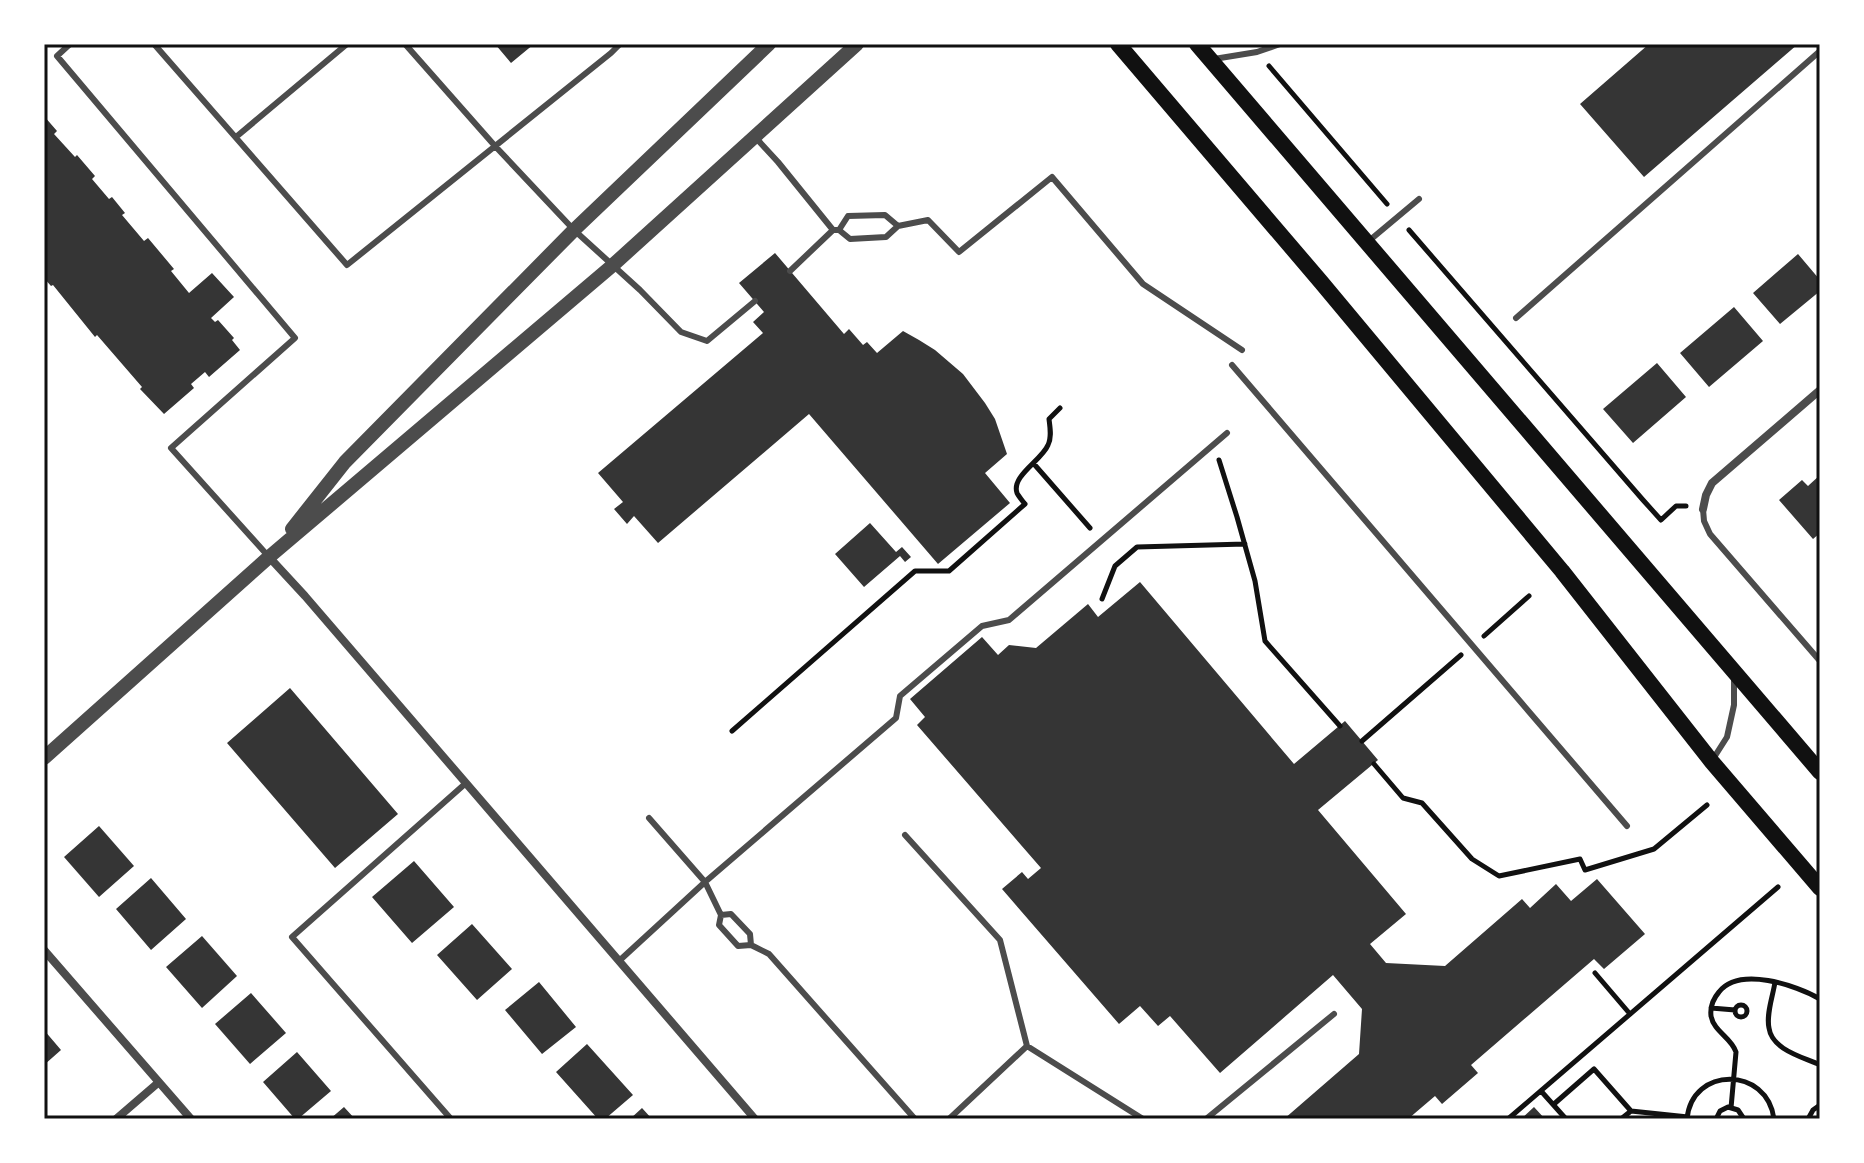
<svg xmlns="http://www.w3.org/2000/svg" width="1864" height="1163" viewBox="0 0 1864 1163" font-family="'Asap Condensed',sans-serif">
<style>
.building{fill:#353535}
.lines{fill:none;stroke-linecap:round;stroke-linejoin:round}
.path{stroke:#111;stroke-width:5}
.service{stroke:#4c4c4c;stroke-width:6}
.minor{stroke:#4c4c4c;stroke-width:8}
.tertiary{stroke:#4c4c4c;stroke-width:14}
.secondary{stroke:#111;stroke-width:16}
.neatline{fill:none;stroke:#111;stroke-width:3}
</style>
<rect width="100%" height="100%" fill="#fff"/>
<path class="building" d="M495,44H534L511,63Z
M1649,44H1798L1644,177L1580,104Z
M44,116L57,131L54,134L75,157L77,155L95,176L92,179L109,199L112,197L125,213L122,215L144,241L148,238L174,269L171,271L189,293L212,273L234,297L211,318L215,322L218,320L234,338L232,340L240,350L209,377L205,372L191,384L194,388L164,414L140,389L142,387L97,335L95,337L53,285L51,286L44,278Z
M775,253L844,334L849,329L863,345L867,342L877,353L903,331L919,340L935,350L963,374L985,403L995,419L1007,454L985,473L1010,503L938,564L809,414L658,543L634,516L627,524L614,509L623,502L598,473L763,333L753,322L764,312L739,283Z
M1798,254L1820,280V291L1780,324L1753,293Z
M1734,307L1763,341L1709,387L1680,353Z
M1657,363L1686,397L1633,443L1603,409Z
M1820,475V533L1813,539L1779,500L1802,480L1808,486Z
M870,523L896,552L902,547L911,557L905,562L900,556L864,587L835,554Z
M1140,582L1294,764L1345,721L1378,760L1318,810L1406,914L1370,944L1386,963L1445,966L1522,899L1530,908L1556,884L1571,901L1597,879L1645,934L1604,969L1594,959L1471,1065L1478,1073L1442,1104L1435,1096L1408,1119H1284L1359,1054L1362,1009L1333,975L1220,1073L1170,1016L1158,1026L1140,1006L1119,1024L1002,889L1022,872L1028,879L1041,868L917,725L925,717L910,699L982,637L998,655L1009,645L1036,648L1088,604L1098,617Z
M290,688L398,814L335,868L227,743Z
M99,826L134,866L99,897L64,857Z
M414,861L454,907L412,943L372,897Z
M151,878L186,919L151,950L116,909Z
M472,924L512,969L477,1000L437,955Z
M202,936L237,976L202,1008L166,967Z
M539,982L576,1027L542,1054L505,1010Z
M251,993L286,1033L250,1064L215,1024Z
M44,1030L61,1050L44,1065Z
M587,1044L633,1095L605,1119H598L556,1072Z
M297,1052L331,1091L298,1119H295L263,1082Z
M344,1107L355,1119H330Z
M1534,1107L1545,1119H1521Z
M642,1108L652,1119H630Z"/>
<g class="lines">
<path class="path" d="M1269,66L1387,204
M1409,230L1643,500L1661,520L1676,506H1686
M1219,460L1237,517L1255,581L1265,641L1340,726
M1034,464L1090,528
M1102,599L1115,566L1137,547L1245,544
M1484,636L1529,596
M732,731L915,571H949L1025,504C1024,503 1017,494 1017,493C1011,476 1042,460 1048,445C1052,437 1050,428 1049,419L1060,408
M1362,741L1461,655
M1374,764L1403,798L1422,803L1472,859L1499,876L1580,859L1585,870L1654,849L1707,805
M1595,973L1630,1014
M1775,982C1773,996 1766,1014 1769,1028C1772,1050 1803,1057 1820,1065
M1735 1011a6 6 0 1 1 12 0a6 6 0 1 1-12 0Z
M1711,1008L1735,1010
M1541,1091L1566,1119
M1554,1104L1594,1069L1631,1111L1621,1119
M1731,1108L1736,1052C1731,1037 1714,1032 1711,1016C1710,1007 1713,999 1719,992C1739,966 1796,985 1820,999
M1631,1111L1688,1117
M1508,1119L1778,887
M1687,1119C1692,1066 1767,1066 1774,1119
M1716,1119L1720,1111L1728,1107L1738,1110L1744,1119
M1808,1119L1813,1110L1820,1105"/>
<path class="service" d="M70,44L57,56L295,338L171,448L269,557
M154,44L347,265L611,53L620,44
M405,44L495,146L574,230L640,290L681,332L707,341L755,301
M1214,59L1257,52L1280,44
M236,137L347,44
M755,137L778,162L833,230H839
M885,215L898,226L886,237L850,239L839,230L848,216Z
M898,226L928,220L959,252L1052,177L1143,284L1242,350
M1370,240L1419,199
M790,271L833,230
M1516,318L1820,51
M1232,365L1627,826
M1703,509L1704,521L1710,534L1820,661
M1713,759L1727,737L1734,705V679
M649,818L705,882L721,915L719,925L738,946L751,945L769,954L915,1119
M905,835L1000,940L1027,1046
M721,915L731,914L750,934L751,945
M619,961L705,882L896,718L900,696L982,626L1009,620L1227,433
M451,1119L292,937L466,783
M949,1119L1027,1046L1143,1119
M1206,1119L1334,1014"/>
<path class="minor" d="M1703,509L1706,495L1712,483L1820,390
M269,557L305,596L755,1119
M44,950L191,1119
M116,1119L159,1082"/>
<path class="tertiary" d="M292,529L345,462L574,230L769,44
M44,758L269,557L613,265L857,44"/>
<path class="secondary" d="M1118,44L1321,282L1562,571L1712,762L1820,888
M1197,44L1820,772"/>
</g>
<rect width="1864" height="1163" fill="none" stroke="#ffffff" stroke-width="92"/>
<rect x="46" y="46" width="1772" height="1071" class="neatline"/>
</svg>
